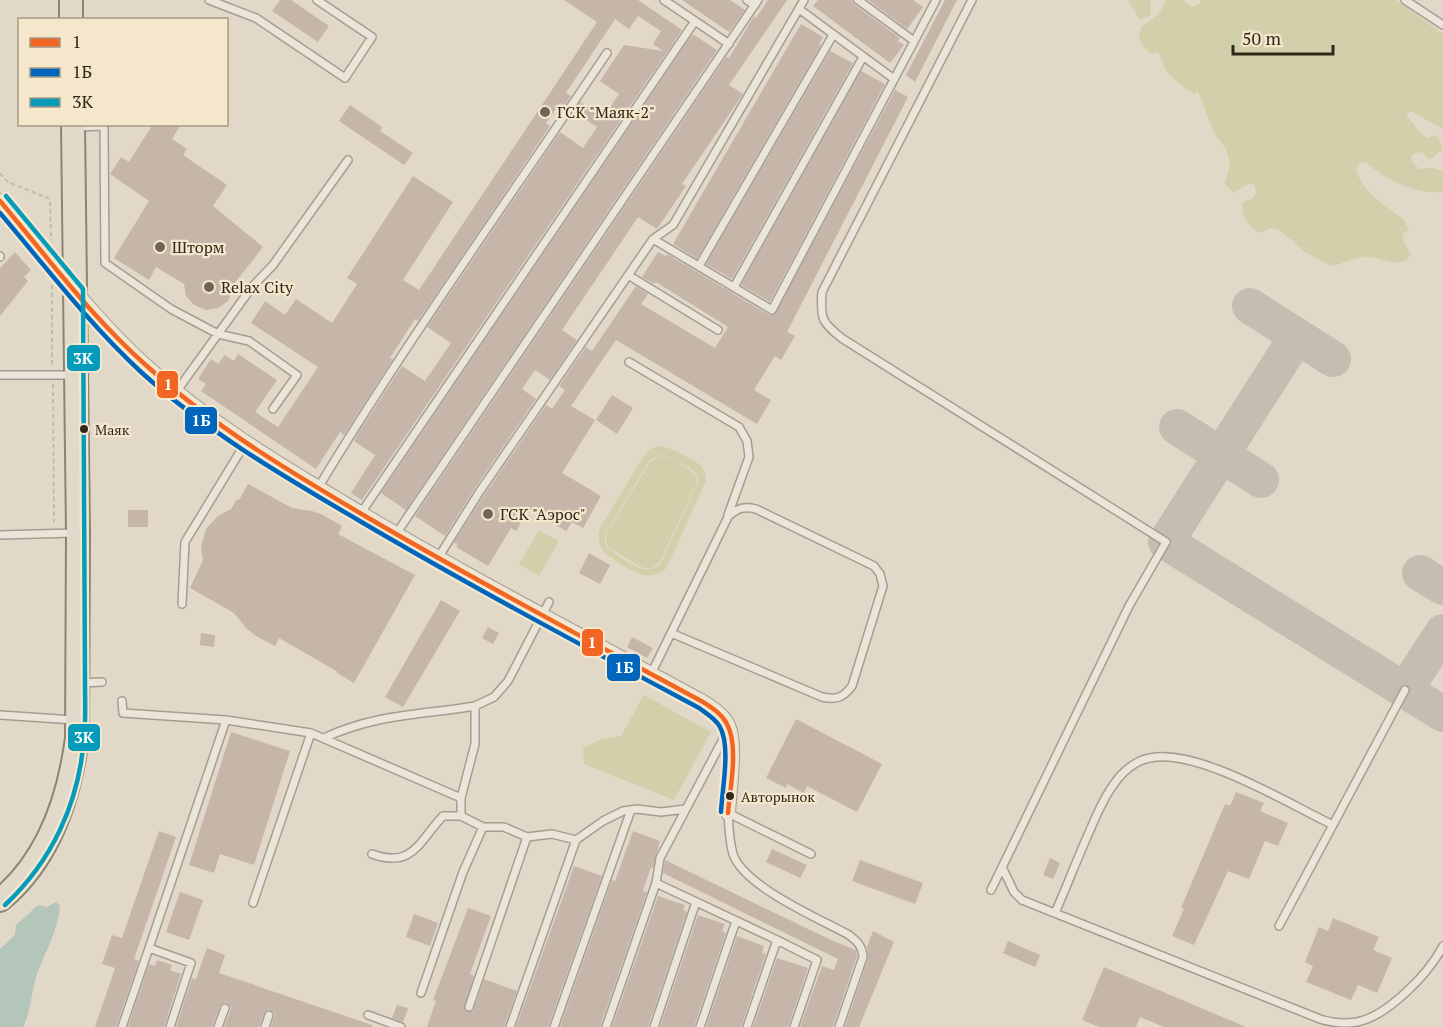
<svg xmlns="http://www.w3.org/2000/svg" width="1443" height="1027" viewBox="0 0 1443 1027" font-family="'PT Serif',serif">
<style>
.green{fill:#d2d0aa;fill-rule:evenodd}
.water{fill:#b4c5ba}
.lines{fill:none;stroke-linecap:round;stroke-linejoin:round}
.taxiway{stroke:#c5bdb1;stroke-width:36}
.building{fill:#c5b6a9}
.service-casing{stroke:#a69d92;stroke-width:10}
.minor-casing{stroke:#a69d92;stroke-width:16}
.primary-casing{stroke:#8c8378;stroke-width:26}
.path{stroke:#c1bab1;stroke-width:2;stroke-dasharray:4.5 3;stroke-linecap:butt}
.service{stroke:#eae4d9;stroke-width:7}
.minor{stroke:#eae4d9;stroke-width:14}
.primary{stroke:#e1dacb;stroke-width:22}
.bus-1-casing{stroke:#f4e7cc;stroke-width:9}
.bus-2-casing{stroke:#f4e7cc;stroke-width:9}
.bus-3-casing{stroke:#f4e7cc;stroke-width:9}
.bus-1{stroke:#f26522;stroke-width:4.5}
.bus-2{stroke:#0065bd;stroke-width:4.5}
.bus-3{stroke:#059cbc;stroke-width:4.5}
.poi-dot{fill:#706458;stroke:#f4e7cc;stroke-width:2}
.bus-dot{fill:#33261b;stroke:#f4e7cc;stroke-width:2}
.labels{text-anchor:middle;dominant-baseline:central;stroke-width:4.5;stroke-linejoin:round;paint-order:stroke}
.bus-label{font-size:14px;fill:#33261b;stroke:#f4e7cc;text-anchor:start}
.poi-label{font-size:16px;fill:#33261b;stroke:#f4e7cc;text-anchor:start}
.line-badge{stroke:#f4e7cc;stroke-width:2}
.badge-label{font-size:16px;text-anchor:middle;font-weight:bold;fill:#fff}
</style>
<rect width="100%" height="100%" fill="#e2d8c8"/>
<path class="green" d="M1128,0H1150L1151,11L1149,17L1139,19Z
M1166,0H1184L1187,4L1194,7L1201,2V0H1396L1443,34V129L1411,111L1406,114L1420,133L1428,138L1433,135C1440,137 1442,143 1442,150L1431,159L1427,158L1423,153L1418,152L1412,155L1411,160L1419,169L1433,168L1443,171V191C1421,197 1381,178 1366,162H1361L1356,168C1360,191 1386,206 1403,219L1409,230L1403,234V241L1411,254C1402,272 1379,255 1363,257C1353,258 1342,264 1331,266L1305,252L1281,231L1270,228L1260,233C1247,226 1242,217 1242,203L1253,198L1256,192L1254,184H1248L1234,193L1225,184L1230,164L1226,149L1214,133L1198,91L1194,94C1184,87 1173,80 1166,70C1162,64 1162,57 1157,52L1153,54L1146,50L1139,39L1141,27C1152,20 1162,13 1166,0Z
M658,446C668,446 695,459 702,467C705,472 706,476 706,481L667,567C650,588 622,565 605,553C598,545 597,536 601,526L644,456L650,449ZM659,455C667,456 691,466 696,474C698,477 697,480 697,484L661,563C646,580 623,558 609,549C604,545 604,539 606,532L649,461Z
M659,456C671,457 690,467 696,477V484L660,562L651,569L641,567L608,547L606,542L607,532L650,462Z
M539,530L559,541L539,576L519,564Z
M644,695L711,732L674,800L584,764L583,748L601,739L621,736Z"/>
<path class="water" d="M56,902L60,906C57,935 45,951 36,977C31,994 31,1011 23,1027H0V949L15,935L16,925L38,905L47,907Z"/>
<g class="lines">
<path class="taxiway" d="M1250,306L1333,359
M1297,336L1166,542L1443,714
M1177,427L1261,480
M1420,573L1443,587
M1405,690L1443,632"/>
</g>
<path class="building" d="M280,0H291L329,26L318,42L272,11Z
M564,0H638L682,30L362,500L351,493L375,455L354,441L357,435L402,366L425,381L451,343L427,327L560,132L583,148L597,127L574,112L580,102L603,118L619,94L600,81L624,45L663,51L653,44L661,31L638,16L629,29L615,19L566,93L571,96L564,106L560,103L546,123L550,126L418,321L415,319L390,358L393,359L344,435L340,432L316,469L201,391L206,384L198,379L211,359L218,364L225,355L234,361L238,354L277,380L255,412L278,427L318,367L251,323L265,301L285,315L296,299L332,323L357,284L347,278L413,176L453,202L403,280L419,290L597,22Z
M682,0H730L745,10L729,32Z
M768,0H787L729,85L743,94L682,184L686,186L657,229L638,217L562,330L577,340L550,380L535,370L522,389L536,399L475,488L445,536L415,516L726,57L729,58L754,16L756,18Z
M818,0H852L855,5L900,38L898,41L904,45L890,63L813,6Z
M868,0H913L923,7L907,29Z
M945,0H957L915,82L906,75Z
M801,24L823,37L819,44L821,45L697,259L673,244Z
M694,35L717,50L406,510L381,493L691,36Z
M830,51L853,63L732,279L706,264Z
M861,71L885,84L770,302L741,285Z
M895,90L908,97L787,332L795,336L781,360L775,356L754,390L771,400L757,424L616,340L571,406L595,420L562,473L601,496L583,528L572,522L566,531L529,509L516,531L511,528L488,566L456,547L458,545L454,542L485,494L546,405L552,409L565,390L559,386L586,347L592,351L636,286L648,294L641,304L715,348L728,327L656,282L654,284L642,277L658,252L666,256L667,254L769,315L775,314Z
M350,105L382,127L380,131L413,153L404,165L339,121Z
M153,124H181L172,139L187,149L183,155L227,185L213,206L263,247L234,284L228,301L218,308L206,310L194,305L186,296L184,284L156,267L149,280L114,258L149,201L110,174L121,157L129,162Z
M15,252L31,270L24,277L28,281L0,316V268Z
M612,395L633,408L617,434L596,420Z
M248,484L292,508L312,511L323,515L342,526L338,534L415,575L354,683L337,673L338,672L279,638L275,646L256,636L246,628L234,613L190,588L203,560L201,546L206,529L218,516L231,509L237,499L239,500Z
M128,510H148V527H128Z
M589,553L610,565L600,584L579,573Z
M441,600L460,611L403,707L385,697Z
M488,627L499,633L493,644L482,638Z
M201,633L215,635L214,647L200,645Z
M632,637L653,648L647,658L627,647Z
M796,719L882,764L857,812L807,786L804,793L787,784L786,788L766,778Z
M231,732L290,751L254,865L220,854L214,873L189,865Z
M1236,792L1264,803L1260,811L1288,823L1278,846L1265,841L1249,879L1228,871L1194,945L1172,936L1184,909L1181,908L1225,804L1230,806Z
M159,831L176,837L134,959L139,961L116,1027H95L115,968L102,964L112,935L122,938Z
M633,831L660,841L653,868L651,867L643,891L647,892L600,1027H560L612,880L615,881Z
M772,849L807,865L800,878L766,862Z
M1050,858L1060,863L1053,879L1043,875Z
M665,860L833,941L856,950L857,956L833,1027H800L822,966L834,970L838,959L663,873Z
M860,860L923,883L915,904L852,881Z
M574,866L602,876L548,1027H516Z
M180,892L203,900L189,940L166,932Z
M658,896L685,905L683,910L687,912L648,1027H612Z
M468,908L491,916L470,974L474,976L464,1009L468,1012L473,1011L484,979L517,991L504,1027H427L436,1001L433,1000Z
M414,914L438,923L430,946L406,937Z
M698,915L725,924L722,931L726,933L694,1027H660Z
M1333,918L1379,937L1373,950L1392,958L1377,993L1358,985L1351,1000L1306,982L1313,966L1305,962L1319,927L1328,931Z
M873,931L894,942L859,1027H845L868,959L867,947Z
M737,936L764,946L762,953L766,954L741,1027H706Z
M1008,941L1040,955L1035,967L1003,953Z
M207,948L225,955L219,973L372,1025V1027H271L275,1014L273,1011L268,1009L264,1013L259,1027H224L231,1008L229,1004L225,1002L220,1006L212,1027H176L192,978L196,979Z
M777,958L808,968L788,1027H753Z
M157,960L172,965L170,970L181,974L164,1027H128L149,964L155,966Z
M1104,967L1246,1027H1164L1140,1017L1136,1027H1099L1082,1020Z
M397,1005L408,1008L403,1022L392,1018Z"/>
<g class="lines">
<g class="service-casing">
<path id="service" d="M209,0L256,18L345,78L372,37L317,0
M664,0L729,44
M747,0L755,5
M858,0L914,41
M972,0L822,292C820,319 822,323 843,339L1166,542L1129,606L991,890
M1405,0L1443,25
M799,9L894,79
M77,127L104,126L105,263L171,309L218,334L249,341L297,375L273,409
M653,239L673,225L804,0
M0,257V256
M699,266L833,35
M628,275L718,330
M734,287L863,57
M629,362L739,427L747,441L749,457L728,515
M0,375H73
M176,392L252,287L273,265L348,160
M318,488C408,339 510,197 607,53
M361,513L695,21
M396,534L758,0
M0,535L75,533
M438,558L480,491L653,239L772,310L936,0
M182,604L185,542L246,442
M651,674L728,517C737,508 744,506 756,509L874,566L880,574L883,586L852,686C843,698 836,700 822,697L671,633
M81,683L102,682
M122,701L123,713L226,720L311,733L461,798V816
M0,715L74,720
M728,730L660,858L656,883L777,940L747,1027
M324,738C375,714 421,715 475,706
M461,798L475,744V706L494,697L508,681L549,602
M372,854C413,869 419,841 443,816H461L483,827H504L527,837L552,834L576,840L603,821L623,811L637,809L661,812L686,809
M811,854L728,813C729,826 729,841 733,854C743,886 820,919 849,935C858,942 862,946 863,957L839,1027
M1002,867L1014,892L1022,900L1320,1019C1332,1023 1344,1024 1357,1022C1388,1016 1429,973 1443,946
M253,903L311,733
M1055,913C1066,888 1076,862 1087,837C1095,819 1102,800 1114,784C1122,772 1136,760 1150,758C1198,748 1289,804 1333,825
M1279,926L1405,690
M777,940L817,960L794,1027
M149,948L226,720
M421,993L463,872L483,827
M469,1007L527,837
M368,1015L401,1027
M122,1027L149,948L191,963L170,1027
M218,1027L225,1008
M265,1027L269,1015
M510,1027L576,840
M554,1027L631,810
M606,1027L656,883
M654,1027L696,902
M700,1027L736,921"/>
</g>
<g class="minor-casing">
<path id="minor" d="M0,201C48,257 92,318 147,367C207,421 276,463 345,504C462,574 583,637 703,702C712,708 725,716 729,728C736,746 729,792 728,813"/>
</g>
<g class="primary-casing">
<path id="primary" d="M71,0V20
M0,900C49,860 69,799 77,738L78,533L73,124"/>
</g>
<path class="path" d="M0,173L8,182L50,199L51,240
M52,285V366
M53,384L54,522"/>
<use href="#service" class="service"/>
<use href="#minor" class="minor"/>
<use href="#primary" class="primary"/>
<g class="bus-1-casing">
<path id="bus-1" d="M0,201C48,258 92,318 148,367C213,426 289,471 365,516C476,581 590,641 703,702C712,708 722,714 727,724C739,746 730,789 728,813"/>
</g>
<g class="bus-2-casing">
<path id="bus-2" d="M0,213C46,267 89,324 141,372C206,431 283,476 358,520C470,586 585,647 699,708C707,714 716,719 720,727C731,747 722,790 721,812"/>
</g>
<g class="bus-3-casing">
<path id="bus-3" d="M5,905C52,861 79,803 84,738C86,720 85,701 85,683L83,289L6,196"/>
</g>
<use href="#bus-1" class="bus-1"/>
<use href="#bus-2" class="bus-2"/>
<use href="#bus-3" class="bus-3"/>
</g>
<g class="poi-dot">
<circle cx="545" cy="112" r="6"/>
<circle cx="160" cy="247" r="6"/>
<circle cx="209" cy="287" r="6"/>
<circle cx="488" cy="514" r="6"/>
</g>
<g class="bus-dot">
<circle cx="84" cy="429" r="5"/>
<circle cx="730" cy="796" r="5"/>
</g>
<g class="labels">
<g class="bus-label">
<text x="95" y="429">Маяк</text>
<text x="741" y="796">Авторынок</text>
</g>
<g class="poi-label">
<text x="557" y="112">ГСК "Маяк-2"</text>
<text x="172" y="247">Шторм</text>
<text x="221" y="287">Relax City</text>
<text x="500" y="514">ГСК "Аэрос"</text>
</g>
</g>
<g class="line-badge">
<rect x="66" y="344" width="35" height="28" rx="6" fill="#059cbc"/>
<rect x="156" y="370" width="23" height="29" rx="6" fill="#f26522"/>
<rect x="184" y="406" width="34" height="29" rx="6" fill="#0065bd"/>
<rect x="581" y="628" width="23" height="29" rx="6" fill="#f26522"/>
<rect x="606" y="653" width="35" height="29" rx="6" fill="#0065bd"/>
<rect x="67" y="723" width="34" height="29" rx="6" fill="#059cbc"/>
</g>
<g class="badge-label">
<text x="83" y="364">3К</text>
<text x="168" y="390">1</text>
<text x="201" y="426">1Б</text>
<text x="592" y="648">1</text>
<text x="624" y="673">1Б</text>
<text x="84" y="743">3К</text>
</g>
<rect x="18" y="18" width="210" height="108" fill="#f4e7cc" stroke="#a79a85" stroke-width="1.5"/>
<rect x="30" y="38" width="30" height="9" fill="#f26522" stroke="#a79a85" stroke-width="1.5"/>
<text x="72" y="48" font-size="18" fill="#33261b">1</text>
<rect x="30" y="68" width="30" height="9" fill="#0065bd" stroke="#a79a85" stroke-width="1.5"/>
<text x="72" y="78" font-size="18" fill="#33261b">1Б</text>
<rect x="30" y="98" width="30" height="9" fill="#059cbc" stroke="#a79a85" stroke-width="1.5"/>
<text x="72" y="108" font-size="18" fill="#33261b">3К</text>
<path d="M1233 45v9h100v-9" fill="none" stroke="#33261b" stroke-width="3"/>
<text x="1242" y="45" font-size="18" fill="#33261b" stroke="#f4e7cc" stroke-width="4.5" paint-order="stroke">50 m</text>
</svg>
